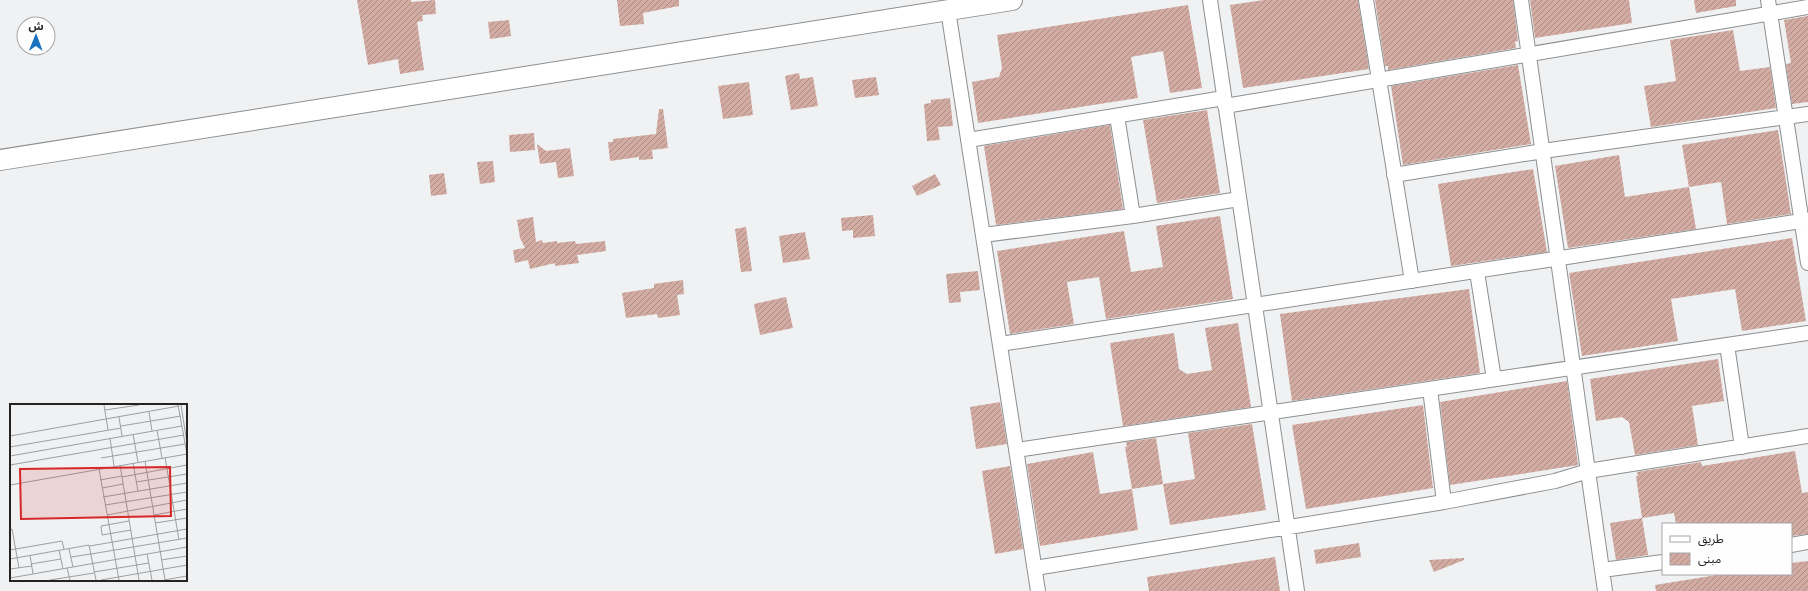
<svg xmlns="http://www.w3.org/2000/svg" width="1808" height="591" viewBox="0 0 1808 591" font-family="'DM Sans','Noto Sans Arabic',sans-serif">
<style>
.building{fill:url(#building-hatch)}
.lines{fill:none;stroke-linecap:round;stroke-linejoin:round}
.street-casing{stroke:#8e8f90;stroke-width:16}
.secondary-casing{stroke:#8e8f90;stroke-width:22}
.street{stroke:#fff;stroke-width:14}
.secondary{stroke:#fff;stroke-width:20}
.inset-road{fill:none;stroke:#9e9fa0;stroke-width:1}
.view{fill:#d62828;fill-opacity:0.15;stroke:#d62828;stroke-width:2}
.inset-edge{fill:none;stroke:#232324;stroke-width:2}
</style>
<defs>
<pattern id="building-hatch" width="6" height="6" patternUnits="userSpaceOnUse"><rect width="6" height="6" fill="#d2aca3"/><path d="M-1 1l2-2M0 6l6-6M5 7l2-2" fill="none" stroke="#aa8c85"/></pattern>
</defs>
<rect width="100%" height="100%" fill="#f0f1f2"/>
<path class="building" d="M357,0H411V2L435,0L436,14L422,15L423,21L417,22L424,70L400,74L398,59L368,65Z
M617,0H679V6L643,13L644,24L620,26Z
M1264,0H1358L1369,69L1243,88L1230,5Z
M1375,0H1513L1518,41L1515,42L1516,48L1388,70V66H1385Z
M1530,0H1629L1632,23L1535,38Z
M1694,0H1736V6L1696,13Z
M1188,5L1202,88L1170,93L1163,51L1131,57L1138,98L978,123L972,82L999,77L1002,68L997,35Z
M1808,16V102L1792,104L1786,64L1791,63L1784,20Z
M509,20L511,36L490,39L488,22Z
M1733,30L1740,71L1770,67L1776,108L1651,127L1644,86L1676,81L1670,40Z
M1518,65L1531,144L1403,165L1391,86Z
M799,73L800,79L813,77L818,106L791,110L785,76Z
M876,77L879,95L855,98L852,80Z
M749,82L753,115L723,119L718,86Z
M950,98L953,126L938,127L940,140L927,141L924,104L931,103V100Z
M659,109H663L668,148L652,150L653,159L639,160V157L610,161L608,142H613V139L656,134Z
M1207,110L1220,193L1157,203L1143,120Z
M1110,125L1123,209L996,225L984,146Z
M1778,130L1791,214L1727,224L1721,182L1689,187L1682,145Z
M534,133L535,150L510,152L509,135Z
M537,144L546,151L570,148L574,176L558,178L556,162L540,164Z
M1619,155L1625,197L1689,187L1696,229L1568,248L1555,166Z
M493,161L495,182L480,184L477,162Z
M1533,169L1547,252L1451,266L1438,184Z
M444,173L447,194L431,196L429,175Z
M935,174L941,185L917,196L912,186Z
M873,215L875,236L853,238V230L842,231L841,218Z
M1220,216L1233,299L1106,319L1099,277L1067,282L1074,324L1010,334L997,251L1124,231L1131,272L1163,267L1156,226Z
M533,217L536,242L542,240L543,243L557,241V243L575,241L576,244L605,241L606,251L577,255L579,263L555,266V263L530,269L528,260L515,263L513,250L525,248L520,238L517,220Z
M746,227L752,271L741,272L735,229Z
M805,232L810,259L783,263L779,236Z
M1792,238L1806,321L1742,331L1735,289L1671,299L1678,341L1582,356L1569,273Z
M978,271L980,290L960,292L961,302L949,303L946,274Z
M683,280L684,294L677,295L680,315L658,318L657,314L626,318L622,293L654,288V284Z
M1469,289L1480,373L1292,401L1280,314Z
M786,297L793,328L760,335L754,304Z
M1238,323L1251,407L1123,426L1110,343L1174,333L1179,369L1187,374L1212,370L1205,328Z
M1718,359L1724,401L1692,406L1698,445L1635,455L1629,422L1622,417L1596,421L1590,379Z
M1567,381L1578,465L1450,485L1440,402Z
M1000,402L1007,444L976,449L970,407Z
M1423,405L1433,488L1306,509L1292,425Z
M1252,424L1266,510L1170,525L1163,484L1195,479L1188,433Z
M1156,438L1163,484L1132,489L1125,447H1127L1126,442Z
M1795,451L1802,493L1808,492V534L1791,536V524H1676L1674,513L1642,518L1636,476H1638L1637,472L1701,462L1702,466Z
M1093,452L1100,494L1132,489L1138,530L1040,546L1027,464Z
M1010,466L1023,549L995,554L982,471Z
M1642,518L1648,555L1616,560L1610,523Z
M1359,543L1361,557L1316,564L1314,550Z
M1275,557L1280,591H1149L1147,577Z
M1464,558V560L1434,572L1429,560Z
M1808,561V591H1656L1655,585L1723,574H1791V563Z"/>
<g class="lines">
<g class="street-casing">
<path id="street" d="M1210,0L1297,591
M1366,0L1412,281
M1521,0L1605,591
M1768,0L1808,263
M948,10L1038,591
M1225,106L1808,7
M1117,116L1133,216
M968,140L1224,98
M1394,175L1543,151L1808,114
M983,235L1133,216L1239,199
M1477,272L1494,379
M1000,344L1808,220
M1727,345L1742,447
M1430,389L1444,502
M1016,450L1808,333
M1791,545L1808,542
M1035,568L1444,502L1555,481L1588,471L1808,436
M1602,570L1663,562"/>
</g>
<g class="secondary-casing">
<path id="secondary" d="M0,160L1012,0"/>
</g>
<use href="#street" class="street"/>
<use href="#secondary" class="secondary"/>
</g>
<g transform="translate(10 404)">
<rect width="177" height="177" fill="#f0f1f2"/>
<path class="inset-road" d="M94,1L98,26M168,1L177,50M171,1L177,39M95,6L129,1M139,8L142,27M109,13L112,32M111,22L171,12M147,26L152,54M123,30L128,58M0,32L169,2M100,34L104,62M0,43L111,24M0,52L172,22M155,53L169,136M91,54L175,40M135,57L155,176M123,59L128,87M0,61L174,31M110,61L129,176M89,65L109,176M112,73L177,61M90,76L112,72M126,78L177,70M0,81L177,50M92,84L113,80M93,93L177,79M95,101L177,88M97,111L177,96M144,111L177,105M119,117L91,122L92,131L121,126M145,119L177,114M0,126L2,125L9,164M80,142L177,125M59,145L63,163M0,146L52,137L54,145M49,146L53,165M81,150L177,134M137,150L142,176M20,151L23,170M61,153L81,150M0,155L79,141L86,176M151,156L177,152M21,160L51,155M57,164L60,176M0,165L22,162M84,168L139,159M0,174L177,143M40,176L84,169M91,176L177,161M154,176L177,172"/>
<path class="view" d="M160,63L161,112L11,115L10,65Z"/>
<rect width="177" height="177" class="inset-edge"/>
</g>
<rect x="1662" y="523" width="130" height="52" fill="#fefeff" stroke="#a6a6a7"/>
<rect x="1670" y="536" width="20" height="6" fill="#ffffff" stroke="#a6a6a7"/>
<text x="1698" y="543" font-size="12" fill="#232324">طريق</text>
<rect x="1670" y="553" width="20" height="12" fill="url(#building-hatch)" stroke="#a6a6a7"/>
<text x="1698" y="563" font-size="12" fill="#232324">مبنى</text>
<g transform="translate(36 36) rotate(1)"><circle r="19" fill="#fefeff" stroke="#a6a6a7"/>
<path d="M0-3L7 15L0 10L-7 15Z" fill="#1972bf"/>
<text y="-6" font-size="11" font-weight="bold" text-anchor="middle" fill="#232324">ش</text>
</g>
</svg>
